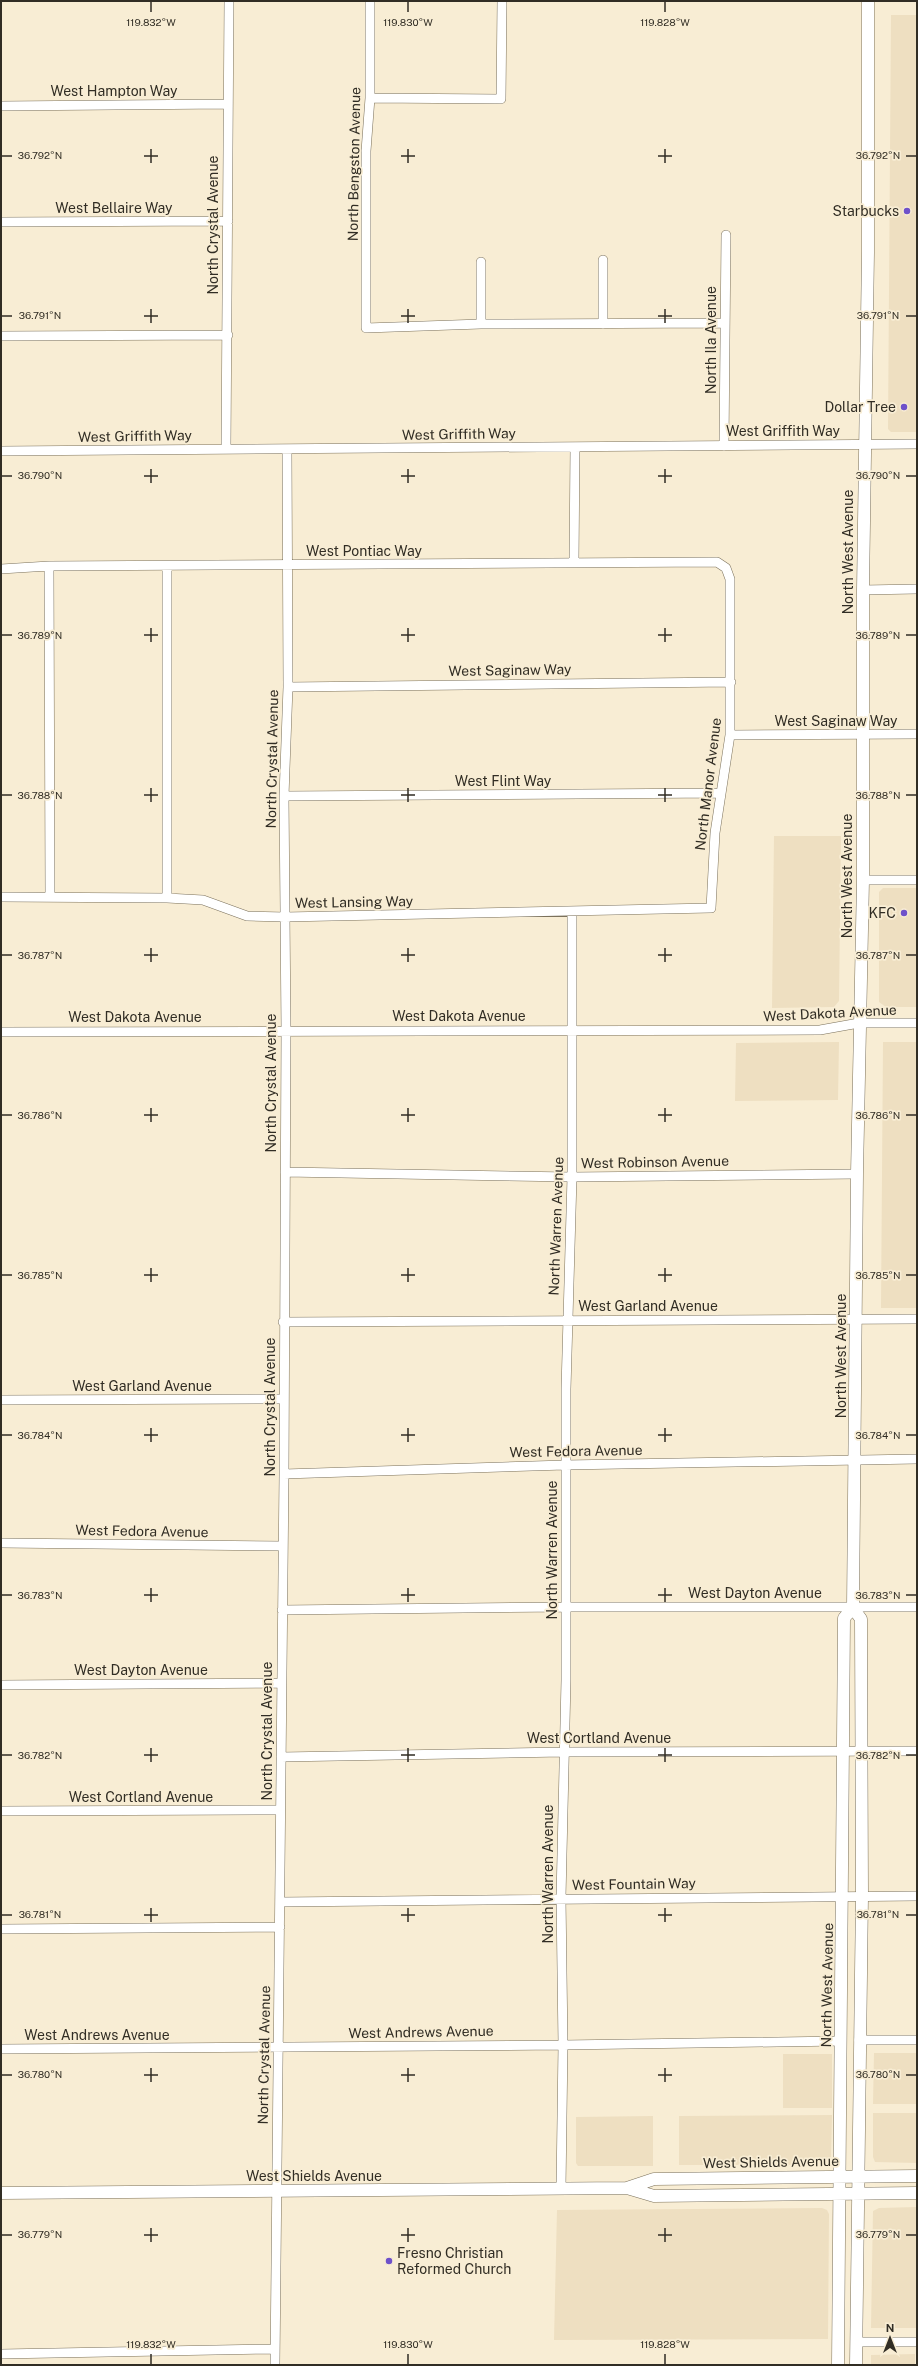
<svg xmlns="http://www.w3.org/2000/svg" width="918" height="2366" viewBox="0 0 918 2366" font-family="'Public Sans',sans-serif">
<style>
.built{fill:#eedfc1}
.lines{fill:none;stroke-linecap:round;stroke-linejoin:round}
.minor-casing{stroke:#7b715b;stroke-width:10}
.major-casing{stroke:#7b715b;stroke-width:13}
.minor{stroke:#fff;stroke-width:9}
.major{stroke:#fff;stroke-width:12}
.ticks{fill:none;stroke:#312d24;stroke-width:1.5}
.poi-dot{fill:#6e51ca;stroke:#f8edd4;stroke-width:1.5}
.labels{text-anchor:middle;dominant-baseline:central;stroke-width:3.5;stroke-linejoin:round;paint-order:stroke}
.street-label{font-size:14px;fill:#312d24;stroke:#f8edd4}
.poi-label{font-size:14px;fill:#312d24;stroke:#f8edd4;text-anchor:end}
.ticks-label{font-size:10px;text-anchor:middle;fill:#312d24;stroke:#f8edd4;stroke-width:3.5;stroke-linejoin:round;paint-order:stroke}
</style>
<rect width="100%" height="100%" fill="#f8edd4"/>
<path class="built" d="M891,15H917V432H891L888,429Z
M774,836H841L839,1001L834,1007L772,1008Z
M883,888H917V1007H886L879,1002V892Z
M839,1042L838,1100L735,1101L736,1043Z
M883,1042H917V1308H881Z
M874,2053H917V2104H873Z
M783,2054H832V2108H783Z
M873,2113H917V2163L875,2162L873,2157Z
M832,2115L831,2159L825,2165H679V2116Z
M653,2116V2166H578L576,2163V2117Z
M917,2207V2328H871L873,2211L879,2208Z
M822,2208L827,2210L829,2214L828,2339L554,2340L557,2210Z
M915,2354V2365H871V2355Z"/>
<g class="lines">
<g class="minor-casing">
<path id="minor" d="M370,1V98L366,151V328L481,324L725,323
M370,98L501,99L502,1
M1,106L227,104
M1,222L228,221
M603,260V324
M481,324V262
M1,336L228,335
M724,446L726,235
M226,449L229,1
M1,451L917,444
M574,563L575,447
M49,566L50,897
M1,569L49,566L717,562L726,568L730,579V735L715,833L711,908L285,917L247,916L203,900L167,898L1,897
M863,590L917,589
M288,687L731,682
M730,735L917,734
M284,796L721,793
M863,880H917
M167,898V566
M1,1032L820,1030L859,1023H917
M285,1172L572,1177L857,1174
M283,1322L917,1319
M1,1400L283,1399
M284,1474L565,1465L917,1459
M1,1543L283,1546
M282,1610L566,1607H917
M1,1685L280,1683
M281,1757L563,1752L917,1751
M1,1811L280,1810
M280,1902L917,1896
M1,1929L280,1927
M859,2040H917
M1,2049L563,2045L841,2041
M561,2188L563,2045L561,1898L566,1680V1389L572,1177V912
M856,2342H917
M1,2354L274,2349
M275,2365L284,1474L286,1030L284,796L288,687L287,449"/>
</g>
<g class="major-casing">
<path id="major" d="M627,2188L654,2179L917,2176
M1,2193L627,2188L654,2196L917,2193
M838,2365L844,1618L853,1608
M856,2365L862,1896L861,1619L853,1608L857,1174L863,880V590L868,252V1"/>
</g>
<use href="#minor" class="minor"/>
<use href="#major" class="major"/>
</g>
<path class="ticks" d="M151,2V12M408,2V12M665,2V12M151,149V163M408,149V163M665,149V163M2,156H12M144,156H158M401,156H415M658,156H672M906,156H916M151,309V323M408,309V323M665,309V323M2,316H12M144,316H158M401,316H415M658,316H672M906,316H916M151,469V483M408,469V483M665,469V483M2,476H12M144,476H158M401,476H415M658,476H672M906,476H916M151,628V642M408,628V642M665,628V642M2,635H12M144,635H158M401,635H415M658,635H672M906,635H916M151,788V802M408,788V802M665,788V802M2,795H12M144,795H158M401,795H415M658,795H672M906,795H916M151,948V962M408,948V962M665,948V962M2,955H12M144,955H158M401,955H415M658,955H672M906,955H916M151,1108V1122M408,1108V1122M665,1108V1122M2,1115H12M144,1115H158M401,1115H415M658,1115H672M906,1115H916M151,1268V1282M408,1268V1282M665,1268V1282M2,1275H12M144,1275H158M401,1275H415M658,1275H672M906,1275H916M151,1428V1442M408,1428V1442M665,1428V1442M2,1435H12M144,1435H158M401,1435H415M658,1435H672M906,1435H916M151,1588V1602M408,1588V1602M665,1588V1602M2,1595H12M144,1595H158M401,1595H415M658,1595H672M906,1595H916M151,1748V1762M408,1748V1762M665,1748V1762M2,1755H12M144,1755H158M401,1755H415M658,1755H672M906,1755H916M151,1908V1922M408,1908V1922M665,1908V1922M2,1915H12M144,1915H158M401,1915H415M658,1915H672M906,1915H916M151,2068V2082M408,2068V2082M665,2068V2082M2,2075H12M144,2075H158M401,2075H415M658,2075H672M906,2075H916M151,2228V2242M408,2228V2242M665,2228V2242M2,2235H12M144,2235H158M401,2235H415M658,2235H672M906,2235H916M151,2354V2364M408,2354V2364M665,2354V2364"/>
<g class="poi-dot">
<circle cx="907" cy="211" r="4"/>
<circle cx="904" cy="407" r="4"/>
<circle cx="904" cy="913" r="4"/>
<circle cx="389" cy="2261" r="4"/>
</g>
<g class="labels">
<g class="street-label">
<text x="114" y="91">West Hampton Way</text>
<text transform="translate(354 164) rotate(-89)">North Bengston Avenue</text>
<text x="114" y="208">West Bellaire Way</text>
<text transform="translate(213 225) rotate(-90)">North Crystal Avenue</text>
<text transform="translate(711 340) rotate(-90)">North Ila Avenue</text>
<text x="783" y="431">West Griffith Way</text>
<text transform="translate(459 434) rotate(-1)">West Griffith Way</text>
<text transform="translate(135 436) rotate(-1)">West Griffith Way</text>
<text x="364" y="551">West Pontiac Way</text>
<text transform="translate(848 552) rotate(-90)">North West Avenue</text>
<text transform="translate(510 670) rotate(-1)">West Saginaw Way</text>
<text x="836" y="721">West Saginaw Way</text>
<text transform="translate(272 759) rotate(-89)">North Crystal Avenue</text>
<text x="503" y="781">West Flint Way</text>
<text transform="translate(708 784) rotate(-83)">North Manor Avenue</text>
<text transform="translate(847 876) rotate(-90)">North West Avenue</text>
<text transform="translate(354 902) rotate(-1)">West Lansing Way</text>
<text transform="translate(830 1013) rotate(-3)">West Dakota Avenue</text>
<text x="459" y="1016">West Dakota Avenue</text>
<text x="135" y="1017">West Dakota Avenue</text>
<text transform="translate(271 1083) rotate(-90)">North Crystal Avenue</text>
<text transform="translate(655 1162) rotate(-1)">West Robinson Avenue</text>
<text transform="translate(556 1226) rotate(-88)">North Warren Avenue</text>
<text x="648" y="1306">West Garland Avenue</text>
<text transform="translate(841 1356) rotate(-90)">North West Avenue</text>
<text x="142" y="1386">West Garland Avenue</text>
<text transform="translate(270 1407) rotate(-90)">North Crystal Avenue</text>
<text transform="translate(576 1451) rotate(-1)">West Fedora Avenue</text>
<text transform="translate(142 1531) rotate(1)">West Fedora Avenue</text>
<text transform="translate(552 1550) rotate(-90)">North Warren Avenue</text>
<text x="755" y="1593">West Dayton Avenue</text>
<text x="141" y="1670">West Dayton Avenue</text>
<text transform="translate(267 1731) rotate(-90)">North Crystal Avenue</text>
<text x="599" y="1738">West Cortland Avenue</text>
<text x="141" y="1797">West Cortland Avenue</text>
<text transform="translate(548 1874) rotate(-90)">North Warren Avenue</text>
<text transform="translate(634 1884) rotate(-1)">West Fountain Way</text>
<text transform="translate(827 1985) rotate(-89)">North West Avenue</text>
<text transform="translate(421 2032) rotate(-1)">West Andrews Avenue</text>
<text x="97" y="2035">West Andrews Avenue</text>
<text transform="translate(264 2055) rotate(-89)">North Crystal Avenue</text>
<text transform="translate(771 2162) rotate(-1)">West Shields Avenue</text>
<text x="314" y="2176">West Shields Avenue</text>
</g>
<g class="poi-label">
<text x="899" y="211">Starbucks</text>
<text x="896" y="407">Dollar Tree</text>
<text x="896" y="913">KFC</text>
<text x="397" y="2253" text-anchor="start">Fresno Christian<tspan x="397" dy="16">Reformed Church</tspan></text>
</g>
</g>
<g class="ticks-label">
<text x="151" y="26">119.832°W</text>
<text x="408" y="26">119.830°W</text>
<text x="665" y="26">119.828°W</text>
<text x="40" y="159">36.792°N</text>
<text x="878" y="159">36.792°N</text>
<text x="40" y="319">36.791°N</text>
<text x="878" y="319">36.791°N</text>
<text x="40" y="479">36.790°N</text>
<text x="878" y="479">36.790°N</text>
<text x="40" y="639">36.789°N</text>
<text x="878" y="639">36.789°N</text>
<text x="40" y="799">36.788°N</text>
<text x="878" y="799">36.788°N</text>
<text x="40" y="959">36.787°N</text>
<text x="878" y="959">36.787°N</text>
<text x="40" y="1119">36.786°N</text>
<text x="878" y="1119">36.786°N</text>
<text x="40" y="1279">36.785°N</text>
<text x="878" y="1279">36.785°N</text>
<text x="40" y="1439">36.784°N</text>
<text x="878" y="1439">36.784°N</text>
<text x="40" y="1599">36.783°N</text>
<text x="878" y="1599">36.783°N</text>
<text x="40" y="1759">36.782°N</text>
<text x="878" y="1759">36.782°N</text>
<text x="40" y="1918">36.781°N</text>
<text x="878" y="1918">36.781°N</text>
<text x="40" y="2078">36.780°N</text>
<text x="878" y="2078">36.780°N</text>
<text x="40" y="2238">36.779°N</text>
<text x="878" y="2238">36.779°N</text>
<text x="151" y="2348">119.832°W</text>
<text x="408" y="2348">119.830°W</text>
<text x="665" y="2348">119.828°W</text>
</g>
<rect width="918" height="2366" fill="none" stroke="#312d24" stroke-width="4"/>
<g transform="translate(890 2338)" stroke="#f8edd4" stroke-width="3" paint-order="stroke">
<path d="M0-3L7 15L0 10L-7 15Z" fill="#312d24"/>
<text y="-6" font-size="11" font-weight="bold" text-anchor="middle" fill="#312d24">N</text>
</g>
</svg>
